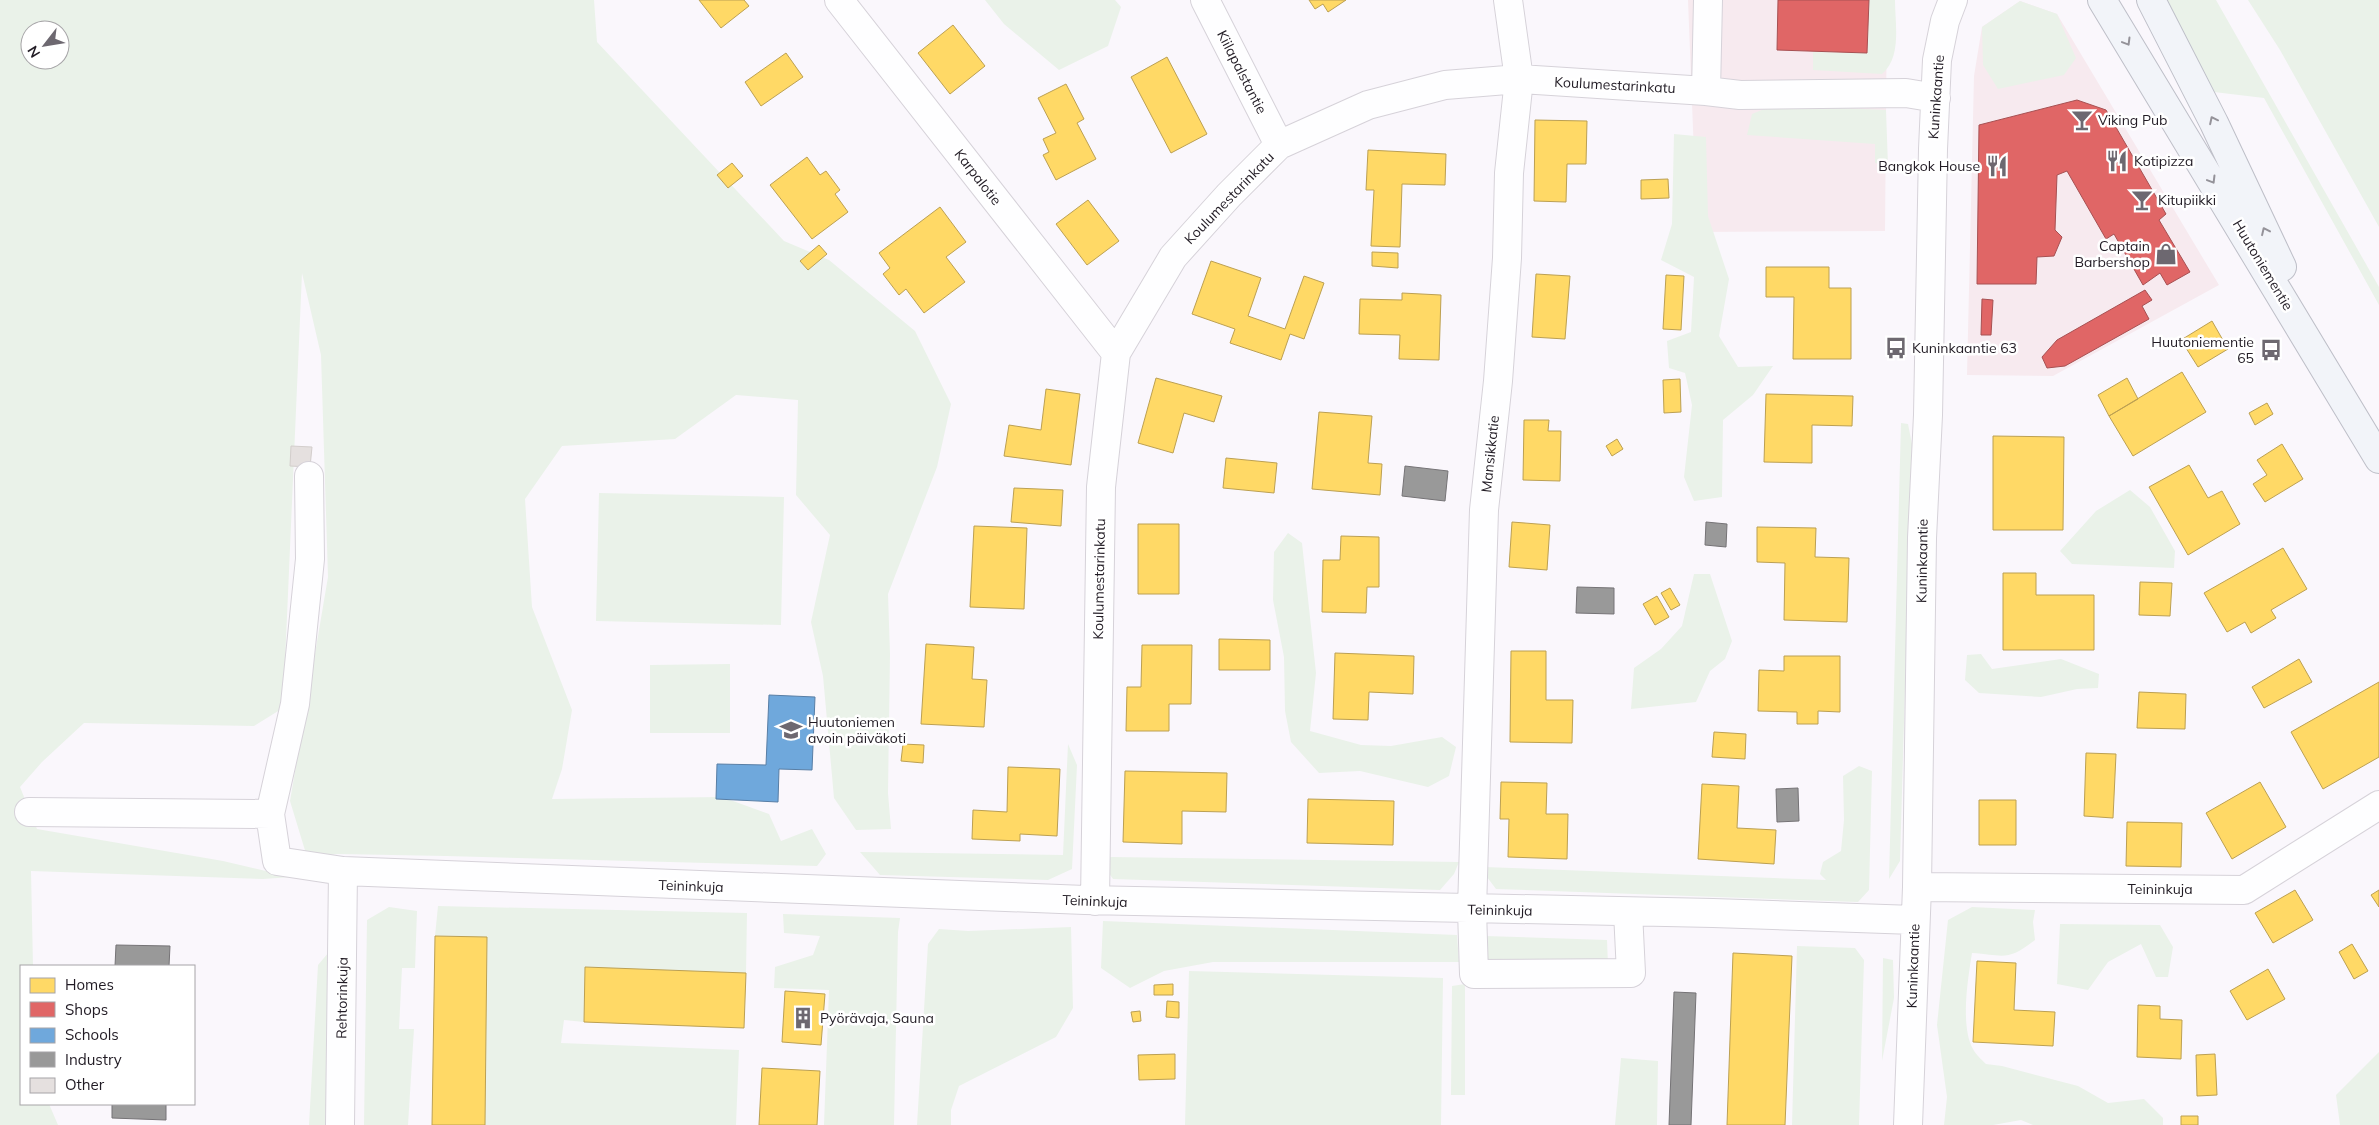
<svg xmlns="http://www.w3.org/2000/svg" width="2379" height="1125" viewBox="0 0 2379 1125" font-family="Mulish,sans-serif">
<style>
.commercial{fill:#f7eaef}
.green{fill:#eaf2e9;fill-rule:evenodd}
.homes{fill:#ffd966;stroke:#bca052}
.shops{fill:#e06666;stroke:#a75052}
.schools{fill:#6fa8dc;stroke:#587ea5}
.industry{fill:#999;stroke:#757376}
.building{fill:#e5e0df;stroke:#d3cecc}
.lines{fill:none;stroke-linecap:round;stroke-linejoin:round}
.minor-casing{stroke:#d6d2d9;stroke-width:30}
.major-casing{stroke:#bebfc8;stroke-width:30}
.minor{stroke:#fefeff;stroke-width:28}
.major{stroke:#f2f4f9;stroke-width:28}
.oneway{stroke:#949299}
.labels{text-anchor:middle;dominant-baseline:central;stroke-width:5;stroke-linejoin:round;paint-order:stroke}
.street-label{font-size:14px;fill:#211b24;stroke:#fff}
.poi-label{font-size:14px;fill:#211b24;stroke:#fff;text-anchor:start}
</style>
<rect width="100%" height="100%" fill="#faf7fc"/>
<path class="commercial" d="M1688,0H1887L1885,231L1697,232Z
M2020,1L2057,14L2219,285L2053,376L1967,375L1974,76L1982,27Z"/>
<path class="green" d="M0,0H594L597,42L784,241L829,260L915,331L951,404L937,467L888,594L890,654L888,793L891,829L856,830L834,798L823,676L811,622L830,535L796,495L798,400L736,395L675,439L562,446L525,499L532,607L572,710L562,769L552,799L722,797L769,814L781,841L812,829L826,854L817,866L446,856L338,854L307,857L290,801L328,577L321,355L302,273L283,708L254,726L84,723L42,762L20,787L37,829L223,861L292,877L263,879L31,871L33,966H21V1104H49L58,1125H0ZM30,30H60V60H30Z
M985,0H1115L1121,7L1108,46L1059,70L1004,24Z
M1869,0H1895C1895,24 1902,57 1882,74L1813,70V52L1867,53Z
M2165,0H2216L2379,287V305L2264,98L2214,92Z
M2248,0H2379V227L2280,50Z
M2020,1L2057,14L2076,58L2064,75L1998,89L1983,65L1982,27Z
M1774,105L1886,110L1888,166L1875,163V144L1747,135L1752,114Z
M1674,134L1706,137L1708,216L1729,279L1719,336L1738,367L1773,366L1753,395L1723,420L1722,497L1694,501L1684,477L1692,405L1685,373L1669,368L1667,341L1691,332L1694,277L1661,260L1672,224Z
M1901,423L1908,424L1912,444L1900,861L1889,879Z
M2130,490L2150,507L2175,551L2174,568L2072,564L2060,551L2096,511Z
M599,493L784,497L781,625L596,621Z
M1288,533L1302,543L1316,673L1310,731L1361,745L1391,746L1442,737L1456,747L1449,776L1428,787L1360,771L1319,773L1291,742L1285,711L1284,657L1273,600L1274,552Z
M1694,574H1710L1732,641L1725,659L1710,671L1696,702L1631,709L1634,668L1661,649L1682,626Z
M1981,654L1992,669L2061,659L2099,674L2098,688L2077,689L2041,697L1979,693L1965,680L1967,655Z
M730,664V733H650V665Z
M1068,744L1077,765L1072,869L1048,880L880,875L860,852L1063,855Z
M1859,766L1872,771L1869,890L1858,902L1496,889L1484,873V867L1826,880L1820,874L1823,862L1841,851L1844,820L1843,776Z
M1112,857L1459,862L1454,874L1440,890L1113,879L1104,866V858Z
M438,906L747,913L746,973L586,967L584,1022L564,1020L561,1043L739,1050L736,1125H485L487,938L435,936Z
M389,907L417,911L415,968H402L399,1029H414L408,1125H364L367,920Z
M1972,907L2035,910L2033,922L2035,940C2007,962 2004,955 1972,953C1968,978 1960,1026 1973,1049C1976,1055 1982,1060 1986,1064L2002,1066L2078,1086L2108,1103L2144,1099L2163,1118V1125H2033L2021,1120L1993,1125H1944L1947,1097L1937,1025L1948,920Z
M783,914L900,918L898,932L894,1125H824L829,990L774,988L775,967L813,955L820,936L784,933Z
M1103,921L1457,935L1459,962H1213L1164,971L1130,988L1101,968Z
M2060,924L2160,925L2173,947L2168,977H2156L2141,944L2108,962L2088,990L2057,984Z
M1071,927L1073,1008L1056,1037L959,1086L951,1110V1125H917L928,944L939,929L968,931Z
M1485,936L1607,940L1608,965L1482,961Z
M1797,946L1855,948L1864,960L1859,1125H1792Z
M329,952L332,1125H309L318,965Z
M1883,958L1893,960L1894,998L1882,1061Z
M1189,971L1443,978L1441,1125H1185Z
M1465,984V1095H1451L1452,986Z
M2379,1052V1125H2340L2336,1095Z
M1621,1058L1658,1061L1657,1125H1615Z"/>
<path class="homes" d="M699,0H744L749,6L721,28Z
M1309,0H1346L1328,12L1323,4L1315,9Z
M953,25L985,66L950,94L918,53Z
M786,53L803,77L761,106L745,82Z
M1167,57L1207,134L1171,153L1131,77Z
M1066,84L1084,119L1077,123L1096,159L1056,180L1043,155L1049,152L1043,139L1056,133L1038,98Z
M1535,120L1587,121L1586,164H1567L1566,202L1534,201Z
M1368,150L1446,154L1445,185L1402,184L1400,247L1371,246L1374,190H1366Z
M807,157L820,175L826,171L840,190L835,194L848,212L812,239L770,185Z
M732,163L743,176L728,188L717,175Z
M1668,179L1669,198L1641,199V180Z
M1088,200L1119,241L1087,265L1056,224Z
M940,207L966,242L946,257L965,282L924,313L906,289L899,295L883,274L890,268L879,253Z
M819,245L827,254L808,270L800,261Z
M1372,252L1398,253V268L1372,266Z
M1211,261L1261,278L1248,316L1285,329L1304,276L1324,283L1304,339L1290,334L1281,360L1230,343L1235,329L1192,314Z
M1766,267H1829V288H1851V359H1793L1794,297H1766Z
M1536,274L1570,276L1565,339L1532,337Z
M1666,275L1684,276L1681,330L1663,329Z
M1402,293L1441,295L1439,360L1399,359L1400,335L1359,334L1360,299L1402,300Z
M2212,321L2228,349L2198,367L2181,340Z
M2182,372L2206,412L2133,456L2109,416Z
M1156,378L1222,396L1214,422L1184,413L1173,453L1138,443Z
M2127,378L2138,399L2109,416L2098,395Z
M1680,379L1681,412L1664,413L1663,380Z
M1046,389L1080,394L1071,465L1004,456L1009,425L1041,430Z
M1766,394L1853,396L1852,426L1812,425V463L1764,462Z
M2267,403L2273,414L2255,425L2249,413Z
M1319,412L1372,416L1368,463L1382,464L1380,495L1312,489Z
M1524,420H1549L1548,431H1561L1560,481L1523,480Z
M1993,436L2064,437L2063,530H1993Z
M1617,439L1623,449L1612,456L1606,446Z
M2282,444L2303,479L2265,502L2253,484L2267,475L2257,460Z
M1226,458L1277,463L1274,493L1223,488Z
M2189,465L2208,498L2222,491L2240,524L2188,555L2149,487Z
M1014,488L1063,490L1061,526L1011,522Z
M1512,522L1550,525L1547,570L1509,567Z
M1138,524H1179V594H1138Z
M974,526L1027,528L1024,609L970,607Z
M1757,527L1816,528L1815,557L1849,558L1847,622L1784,620L1785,563L1757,562Z
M1341,536L1379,537V587H1367L1366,613L1322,612L1323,560H1340Z
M2283,548L2307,589L2271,610L2276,618L2251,633L2245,622L2227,632L2204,593Z
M2003,573H2036V595H2094V650H2003Z
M2140,582L2172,583L2170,616L2139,615Z
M1670,588L1680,605L1671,610L1661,593Z
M1657,596L1669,617L1655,625L1643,604Z
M1219,639L1270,640V670H1219Z
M926,644L974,647L972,679L987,680L984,727L921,724Z
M1142,645H1192L1191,704H1169V731H1126L1127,687H1141Z
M1511,651H1546V700H1573L1572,743L1510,742Z
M1335,653L1414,656L1413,694L1369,692L1368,720L1333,719Z
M1784,656H1840V712L1818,711V724H1797V712L1758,711L1759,670L1784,671Z
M2299,659L2312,682L2264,708L2252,687Z
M2379,682V757L2323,789L2291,732Z
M2139,692L2186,694L2185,729L2137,728Z
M1714,732L1746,734L1745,759L1712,757Z
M903,744L924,745L923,763L901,761Z
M2086,753L2116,754L2113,818L2084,816Z
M1008,767L1060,769L1057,836L1020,834V841L972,839L973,810L1007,812Z
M1125,771L1227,773L1226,812L1182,811V844L1123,842Z
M1501,782L1547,783L1546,814H1568L1567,859L1508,857L1509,819H1500Z
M2260,782L2286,827L2232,859L2206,813Z
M1702,784L1739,786L1737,828L1776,830L1774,864L1698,859Z
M1308,799L1394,801L1393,845L1307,843Z
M1979,800H2016V845H1979Z
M2127,822L2182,823L2181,867L2126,866Z
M2295,890L2313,920L2273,943L2255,913Z
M2379,890V907L2371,895Z
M435,936L487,937L485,1125H432Z
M2352,944L2368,971L2354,979L2339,952Z
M1733,953L1792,956L1785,1125H1727Z
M1977,961L2016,963L2014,1010L2055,1012L2053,1046L1973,1042Z
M585,967L746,973L744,1028L584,1022Z
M2268,969L2285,999L2247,1020L2230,991Z
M1173,984V995H1154V985Z
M785,991L825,994L821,1045L782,1042Z
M1167,1001L1179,1002V1018L1166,1017Z
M2138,1005L2160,1006V1019L2182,1020L2181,1059L2137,1057Z
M1140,1011L1141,1021L1133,1022L1131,1012Z
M1175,1054V1079L1139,1080L1138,1055Z
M2215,1054L2217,1095L2197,1096L2196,1055Z
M762,1068L820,1071L817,1125H759Z
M2181,1116H2198V1125H2181Z"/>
<path class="shops" d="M1778,0H1869L1867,53L1777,50Z
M2077,100L2106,110L2166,214L2159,220L2190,272L2167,285L2160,273L2143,285L2114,234L2106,239L2067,171L2057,175L2055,230L2062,237L2054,256L2037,257L2036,284H1977L1979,125Z
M2145,290L2152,300L2142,306L2149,319L2065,366L2047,368L2042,357L2057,340Z
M1982,299L1993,300L1991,335H1981Z"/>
<path class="schools" d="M769,695L815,697L812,770L779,769L778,802L716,799L717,764L766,765Z"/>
<path class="industry" d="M1405,466L1448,471L1445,501L1402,496Z
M1706,522L1727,524L1726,547L1705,545Z
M1577,587L1614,588V614L1576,613Z
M1798,788L1799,821L1777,822L1776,789Z
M116,945L170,946L169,966H115Z
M1674,992L1696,993L1691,1125H1669Z
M112,1104H166V1120L112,1118Z"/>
<path class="building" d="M291,446L312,447L310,467L290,466Z"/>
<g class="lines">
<g class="minor-casing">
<path id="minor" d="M839,0L1116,353
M1205,0L1279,145
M1508,0L1519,79L1509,173L1507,258L1498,381L1484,510L1472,910L1474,974L1631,973L1628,912
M1706,91L1708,0
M309,476L310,559L295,704L270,814L277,861L343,871L1085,900L1713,913L1914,920
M29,812L270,814
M1917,887L2244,890L2379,805
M1095,901L1101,487L1116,353L1173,257L1229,195L1279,145L1368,105L1445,85L1519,79L1706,91L1740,95L1906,93L1936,98
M340,1125L343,871
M1908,1125L1917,887L1922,538L1928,415L1933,149L1937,60L1945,21L1953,0"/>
</g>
<g class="major-casing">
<path id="major" d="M2102,0L2379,459
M2151,0L2214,123L2282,267"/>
</g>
<use href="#minor" class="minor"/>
<use href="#major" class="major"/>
</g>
<defs><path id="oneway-chevron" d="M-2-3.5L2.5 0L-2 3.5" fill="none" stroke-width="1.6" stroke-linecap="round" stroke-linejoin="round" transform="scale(1.25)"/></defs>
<g class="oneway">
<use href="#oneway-chevron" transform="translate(2127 42) rotate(59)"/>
<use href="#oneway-chevron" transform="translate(2213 120) rotate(-116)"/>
<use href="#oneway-chevron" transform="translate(2212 180) rotate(59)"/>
<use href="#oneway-chevron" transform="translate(2265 231) rotate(-115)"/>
</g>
<defs>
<g id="bar-bare" transform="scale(1.725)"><path d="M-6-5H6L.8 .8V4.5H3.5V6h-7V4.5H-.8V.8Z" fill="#6d6870" stroke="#fff" stroke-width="2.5" paint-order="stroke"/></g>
<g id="restaurant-bare" transform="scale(1.725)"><path d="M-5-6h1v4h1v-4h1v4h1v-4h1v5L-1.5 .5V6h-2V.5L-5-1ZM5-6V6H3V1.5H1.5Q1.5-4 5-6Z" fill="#6d6870" stroke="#fff" stroke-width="2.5" paint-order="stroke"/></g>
<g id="shop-bare" transform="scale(1.725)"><path d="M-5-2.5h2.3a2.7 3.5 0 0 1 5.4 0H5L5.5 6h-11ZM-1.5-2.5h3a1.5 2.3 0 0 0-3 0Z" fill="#6d6870" stroke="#fff" stroke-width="2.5" paint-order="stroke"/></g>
<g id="bus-bare" transform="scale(1.725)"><path d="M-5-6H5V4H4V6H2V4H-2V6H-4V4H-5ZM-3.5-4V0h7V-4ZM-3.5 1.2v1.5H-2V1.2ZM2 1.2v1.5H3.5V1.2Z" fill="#6d6870" stroke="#fff" stroke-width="2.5" paint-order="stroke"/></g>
<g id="school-bare" transform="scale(1.725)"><path d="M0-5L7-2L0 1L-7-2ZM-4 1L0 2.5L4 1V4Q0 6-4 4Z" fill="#6d6870" stroke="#fff" stroke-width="2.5" paint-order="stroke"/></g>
<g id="building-bare" transform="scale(1.725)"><path d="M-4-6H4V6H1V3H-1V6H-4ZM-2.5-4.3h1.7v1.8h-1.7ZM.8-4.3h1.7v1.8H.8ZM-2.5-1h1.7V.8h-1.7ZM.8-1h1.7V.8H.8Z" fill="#6d6870" stroke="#fff" stroke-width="2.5" paint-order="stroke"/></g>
</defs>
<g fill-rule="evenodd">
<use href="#bar-bare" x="2082" y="120"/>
<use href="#restaurant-bare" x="2117" y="161"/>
<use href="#restaurant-bare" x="1997" y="166"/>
<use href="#bar-bare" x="2142" y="200"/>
<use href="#shop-bare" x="2166" y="254"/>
<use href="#bus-bare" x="1896" y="348"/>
<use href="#bus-bare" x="2271" y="350"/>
<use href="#school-bare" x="791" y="730"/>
<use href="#building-bare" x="803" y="1018"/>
</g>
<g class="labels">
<g class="street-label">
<text transform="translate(1242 72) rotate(63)">Kiilapalstantie</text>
<text transform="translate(1615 85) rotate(3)">Koulumestarinkatu</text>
<text transform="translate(1936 97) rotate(-86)">Kuninkaantie</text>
<text transform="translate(978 177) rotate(52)">Karpalotie</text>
<text transform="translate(1229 198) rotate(-46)">Koulumestarinkatu</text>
<text transform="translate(2263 265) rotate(59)">Huutoniementie</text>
<text transform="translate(1490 454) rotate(-84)">Mansikkatie</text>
<text transform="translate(1922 561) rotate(-89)">Kuninkaantie</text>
<text transform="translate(1099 579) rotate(-89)">Koulumestarinkatu</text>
<text transform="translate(691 886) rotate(2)">Teininkuja</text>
<text x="2160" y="889">Teininkuja</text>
<text transform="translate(1095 901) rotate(2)">Teininkuja</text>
<text transform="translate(1500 910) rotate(1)">Teininkuja</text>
<text transform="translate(1913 966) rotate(-88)">Kuninkaantie</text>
<text transform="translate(342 998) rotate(-89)">Rehtorinkuja</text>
</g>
<g class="poi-label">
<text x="2098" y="120">Viking Pub</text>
<text x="2134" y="161">Kotipizza</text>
<text x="1980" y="166" text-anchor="end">Bangkok House</text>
<text x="2158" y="200">Kitupiikki</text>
<text x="2150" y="246" text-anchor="end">Captain<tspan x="2150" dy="16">Barbershop</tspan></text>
<text x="2254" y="342" text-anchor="end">Huutoniementie<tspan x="2254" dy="16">65</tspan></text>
<text x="1912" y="348">Kuninkaantie 63</text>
<text x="808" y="722">Huutoniemen<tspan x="808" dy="16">avoin päiväkoti</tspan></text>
<text x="820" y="1018">Pyörävaja, Sauna</text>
</g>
</g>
<rect x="20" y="965" width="175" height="140" fill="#ffffff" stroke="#a6a4a7"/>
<rect x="30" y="978" width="25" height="15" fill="#ffd966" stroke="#a6a4a7"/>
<text x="65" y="990" font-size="15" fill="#211b24">Homes</text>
<rect x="30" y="1002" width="25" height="15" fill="#e06666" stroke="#a6a4a7"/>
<text x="65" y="1015" font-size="15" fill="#211b24">Shops</text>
<rect x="30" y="1028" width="25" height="15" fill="#6fa8dc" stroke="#a6a4a7"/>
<text x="65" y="1040" font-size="15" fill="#211b24">Schools</text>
<rect x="30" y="1052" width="25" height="15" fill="#999999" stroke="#a6a4a7"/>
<text x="65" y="1065" font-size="15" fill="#211b24">Industry</text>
<rect x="30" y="1078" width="25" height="15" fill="#e5e0df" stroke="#a6a4a7"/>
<text x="65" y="1090" font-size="15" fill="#211b24">Other</text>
<g transform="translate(45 45) rotate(239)"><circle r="24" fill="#ffffff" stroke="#a6a4a7"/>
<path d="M0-4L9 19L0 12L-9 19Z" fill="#6d6870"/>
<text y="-8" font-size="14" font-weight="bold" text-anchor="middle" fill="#211b24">N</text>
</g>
</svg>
